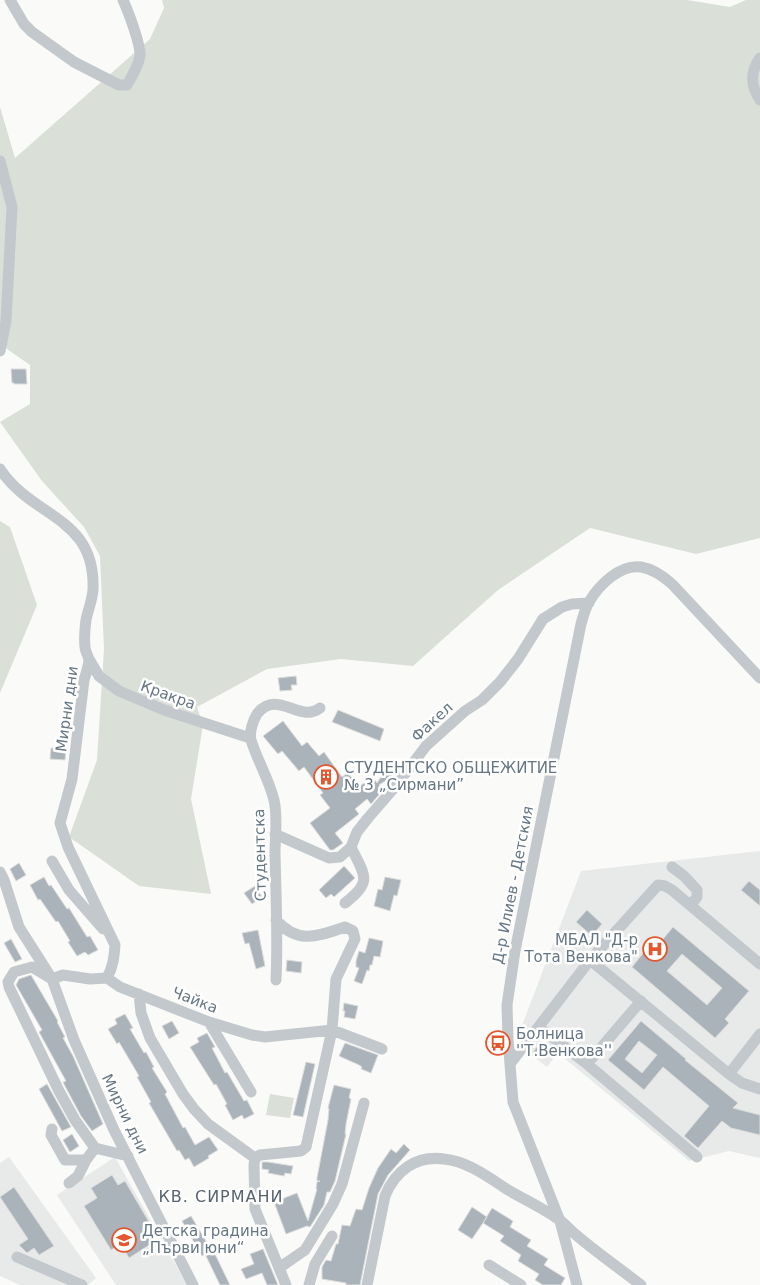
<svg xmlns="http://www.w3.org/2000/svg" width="760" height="1285" viewBox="0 0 760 1285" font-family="'DejaVu Sans',sans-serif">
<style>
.built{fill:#e8e9e9}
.green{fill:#dadfd7}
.building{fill:#aab3b9;stroke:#dcdcda;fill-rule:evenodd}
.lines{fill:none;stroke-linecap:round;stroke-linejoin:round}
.minor{stroke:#c3c8cc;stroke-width:11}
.labels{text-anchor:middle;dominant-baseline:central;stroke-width:5;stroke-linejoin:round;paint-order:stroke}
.street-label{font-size:15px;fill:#657683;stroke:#fff}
.poi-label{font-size:15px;fill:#657683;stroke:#fff;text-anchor:start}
.neighbourhood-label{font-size:16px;letter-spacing:1px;fill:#57646e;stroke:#fff}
</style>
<rect width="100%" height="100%" fill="#fafaf8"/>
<path class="built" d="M760,851V1158L729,1151L689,1161L558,1053L547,1067L526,1051L521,1028L581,871Z
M9,1157L96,1278L88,1285H20L0,1276V1163Z
M115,1157L187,1285H116L57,1195Z"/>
<path class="green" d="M162,0H687L730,7L746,0H760V538L696,554L590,528L498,590L413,666L341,659L267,669L197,707L203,725L191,799L211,894L139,886L69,837L97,760L104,649L100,556L84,527L42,481L0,422L30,404V365L0,344V107L15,158L150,39L164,8Z
M0,521L10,527L37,605L0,693Z
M270,1094L294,1098L290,1118L266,1115Z"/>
<path class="building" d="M11,369H26L27,384H14V383H12Z
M296,676L297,685H291L292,690L280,691L278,678Z
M338,710L384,729L380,741L332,722Z
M283,721L302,746L307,742L319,756L324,752L342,777L348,773L359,787L364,783L367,786L375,780L377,783L386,769L393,773L391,777L379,785L383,790L371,804L367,799L355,809L359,814L335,833L343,843L333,850H330L310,823L330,808L320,795L323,793L304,767L299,771L282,751L278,754L263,736Z
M51,748L66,749L65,760L50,759Z
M19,863L26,875L16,881L10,869Z
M344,866L355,878L334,897L331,894L326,898L319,890Z
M44,877L49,886L51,885L67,909L69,908L87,937L90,936L98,950L88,955L85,952L77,956L68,942L70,941L58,921L56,922L40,899L38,900L30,885Z
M385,877L401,880L397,896L394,895L390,911L374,906L378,889L382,890Z
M749,881L760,890V906L741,890Z
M255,886L262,897L252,904L244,893Z
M587,910L602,924L592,936L576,922Z
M673,927L749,991L725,1019L729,1023L715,1038L632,967L644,952L649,956ZM682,954L722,988L707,1005L667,971Z
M258,930L265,966L256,969L249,943L245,944L242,933Z
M369,938L383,941L382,947L380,957L374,956L372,965H370L369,971L367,970L362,984L354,981L359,968L356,967V961L359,951L365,953Z
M11,939L22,959L15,962L4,943Z
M287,960L302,962L301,973L286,971Z
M31,975L58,1021L57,1022L65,1037L63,1038L73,1056L103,1124L92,1131L81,1116L66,1088L63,1082L66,1081L39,1032L42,1030L16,985L19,979Z
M344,1003L358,1006L355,1019L344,1017L345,1011H343Z
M125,1014L133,1028L130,1029L144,1053L146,1052L154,1067L152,1068L167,1092L165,1094L183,1128L185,1127L195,1145L209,1137L218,1150L208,1156L209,1158L194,1167L189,1158L185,1160L179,1150L177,1151L149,1103L151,1102L137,1077L139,1076L119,1042L117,1044L108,1029L117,1024L115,1019Z
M172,1021L179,1033L169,1039L162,1026Z
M641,1021L686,1059L685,1060L738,1103L733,1108L760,1115V1135L731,1128L722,1121L698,1148L684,1136L709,1106L663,1067L644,1090L608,1060ZM639,1041L657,1055L642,1073L625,1059Z
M207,1033L215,1047L212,1048L225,1073L227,1072L244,1101L247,1100L254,1114L244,1119L242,1115L233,1120L225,1105L227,1104L216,1084L214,1085L190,1047L199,1042L197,1038Z
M541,1042L551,1050L546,1058L543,1056L541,1058L533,1052Z
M345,1043L378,1055L371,1073L361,1069L362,1067L359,1065L339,1056Z
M306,1062L315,1064L303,1117L293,1115Z
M47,1084L71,1127L62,1131L39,1089Z
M334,1085L351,1089L349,1098L351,1099L346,1124L345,1134H346L335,1181L330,1192H327L324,1205L310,1227L307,1226L286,1234L274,1202L297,1193L308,1221L317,1189H316L317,1182L320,1181H317V1178L328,1120L329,1109L328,1108Z
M72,1134L79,1146L70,1152L63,1140Z
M404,1144L410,1150L388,1175L378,1194L360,1285H346V1283L322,1279V1267L326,1260L331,1261L336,1244H338L342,1225L350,1226L356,1209L362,1210L369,1188L378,1168L391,1149L396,1153Z
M268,1162L293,1166L291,1174L285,1173L284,1176L268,1173L269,1170L262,1169V1162Z
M112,1175L118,1185L125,1181L156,1234L151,1237L154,1242L129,1258L121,1244L111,1250L84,1206L97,1198L91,1188Z
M14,1187L54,1246L39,1255L34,1248L27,1253L19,1245L28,1239L0,1197Z
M472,1207L487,1217L472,1239L458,1230Z
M492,1208L513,1221L510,1227L531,1240L527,1246L548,1259L544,1265L565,1278L561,1285H543L535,1280L539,1274L518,1261L521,1255L500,1241L504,1236L483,1223Z
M191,1216L212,1251L213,1250L230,1285H220L205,1254L202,1256L199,1251L182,1221Z
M263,1249L278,1285H267L262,1273L246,1279L241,1269L254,1264L250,1254Z"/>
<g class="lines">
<path class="minor" d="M10,0L24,24L32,32L74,62L119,85H127C132,76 138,67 140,56C141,45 128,11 123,0
M760,58C750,72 750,85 760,100
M0,161L12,207L6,321L0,351
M0,469C33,519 96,516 93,590C92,601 88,610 86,620C85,628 84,639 85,647C85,652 89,656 89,661C88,668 86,674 84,680L72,779L60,823L68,847L115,945C114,958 113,967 107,978
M89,659L99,676L119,691L164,710L250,738
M275,834L329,858L340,857L351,847L357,832L368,818L395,787L426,746L465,711L482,700L500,682L518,659L543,619L562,607L572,604L589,603
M52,861L69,890L103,929
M672,867L684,876L697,890V897L691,905
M0,872L4,880L19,927L52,979L74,1040L114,1130L193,1285
M345,903C374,881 364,875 351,847
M276,920C298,945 318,936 345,927L353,931L355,939L336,979L332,1030L306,1147L301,1151L260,1155L255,1158L254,1165L255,1209L286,1285
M590,960L729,1074L760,1034
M276,980C278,938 276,896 275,854C275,837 278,817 274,800C269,779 257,760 251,740C249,733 253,720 257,714C277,688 300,724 320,708
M139,994L141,1013L150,1038L183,1094L194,1109L208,1124L255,1158
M209,1022L251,1092
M539,1027L587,1064L697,1157
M510,1064L590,960L658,885L665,886L672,890L760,964
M587,1064L641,1001
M729,1074L742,1083L760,1089
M52,1129L51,1135L65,1160H86L95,1148
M128,1156L95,1148L75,1120L59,1091L9,987L8,982L14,972L32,967L52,979L63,975L90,979L107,978L120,987L209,1022L252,1035L265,1037L332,1030L382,1049
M69,1183L78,1176L86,1160
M17,1257L82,1285
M489,1265L521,1285
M279,1268L305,1250L333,1204L342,1184L364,1103
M309,1285L315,1264L332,1236
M367,1285L385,1196C395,1171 416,1155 444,1159C466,1161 487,1176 505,1188C523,1199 545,1209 561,1221C566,1225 570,1230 575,1234C596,1252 619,1268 641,1285
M577,1285L560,1221L513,1102L508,1039L507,1005L515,951L581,624C583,617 585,609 589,602C599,585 620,564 641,567C653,569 663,576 672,584L760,678"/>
</g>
<defs>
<g id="building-ring" transform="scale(1.25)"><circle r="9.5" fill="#fff" stroke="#e4572e" stroke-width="1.5"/><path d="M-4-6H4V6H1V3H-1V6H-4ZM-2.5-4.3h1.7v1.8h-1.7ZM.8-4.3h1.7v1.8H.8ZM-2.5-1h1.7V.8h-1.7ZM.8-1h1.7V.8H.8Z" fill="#e4572e"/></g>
<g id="hospital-ring" transform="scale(1.25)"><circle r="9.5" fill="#fff" stroke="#e4572e" stroke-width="1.5"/><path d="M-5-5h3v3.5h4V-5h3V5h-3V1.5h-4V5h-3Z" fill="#e4572e"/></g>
<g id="bus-ring" transform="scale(1.25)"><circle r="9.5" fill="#fff" stroke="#e4572e" stroke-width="1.5"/><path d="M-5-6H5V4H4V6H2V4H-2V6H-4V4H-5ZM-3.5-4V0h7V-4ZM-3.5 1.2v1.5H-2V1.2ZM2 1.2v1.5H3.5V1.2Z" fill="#e4572e"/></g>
<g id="school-ring" transform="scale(1.25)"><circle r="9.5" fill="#fff" stroke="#e4572e" stroke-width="1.5"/><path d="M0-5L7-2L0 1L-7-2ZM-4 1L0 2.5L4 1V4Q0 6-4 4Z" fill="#e4572e"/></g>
</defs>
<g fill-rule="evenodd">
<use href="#building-ring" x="326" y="777"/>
<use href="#hospital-ring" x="655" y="949"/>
<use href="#bus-ring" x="498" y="1043"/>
<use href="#school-ring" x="124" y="1240"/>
</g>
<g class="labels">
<g class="street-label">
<text transform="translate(168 695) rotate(20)">Кракра</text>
<text transform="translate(67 709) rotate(-82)">Мирни дни</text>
<text transform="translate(432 722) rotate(-43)">Факел</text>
<text transform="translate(260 855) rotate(-91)">Студентска</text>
<text transform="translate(513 885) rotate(-79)">Д-р Илиев - Детския</text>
<text transform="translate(195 1000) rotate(21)">Чайка</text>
<text transform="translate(125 1114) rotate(64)">Мирни дни</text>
</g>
<g class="poi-label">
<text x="344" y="768">СТУДЕНТСКО ОБЩЕЖИТИЕ<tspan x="344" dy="17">№ 3 „Сирмани”</tspan></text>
<text x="638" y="940" text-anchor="end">МБАЛ "Д-р<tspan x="638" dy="17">Тота Венкова"</tspan></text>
<text x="516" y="1034">Болница<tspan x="516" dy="17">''Т.Венкова''</tspan></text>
<text x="142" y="1231">Детска градина<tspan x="142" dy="17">„Първи юни“</tspan></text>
</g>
<g class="neighbourhood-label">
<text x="221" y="1196">КВ. СИРМАНИ</text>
</g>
</g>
</svg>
